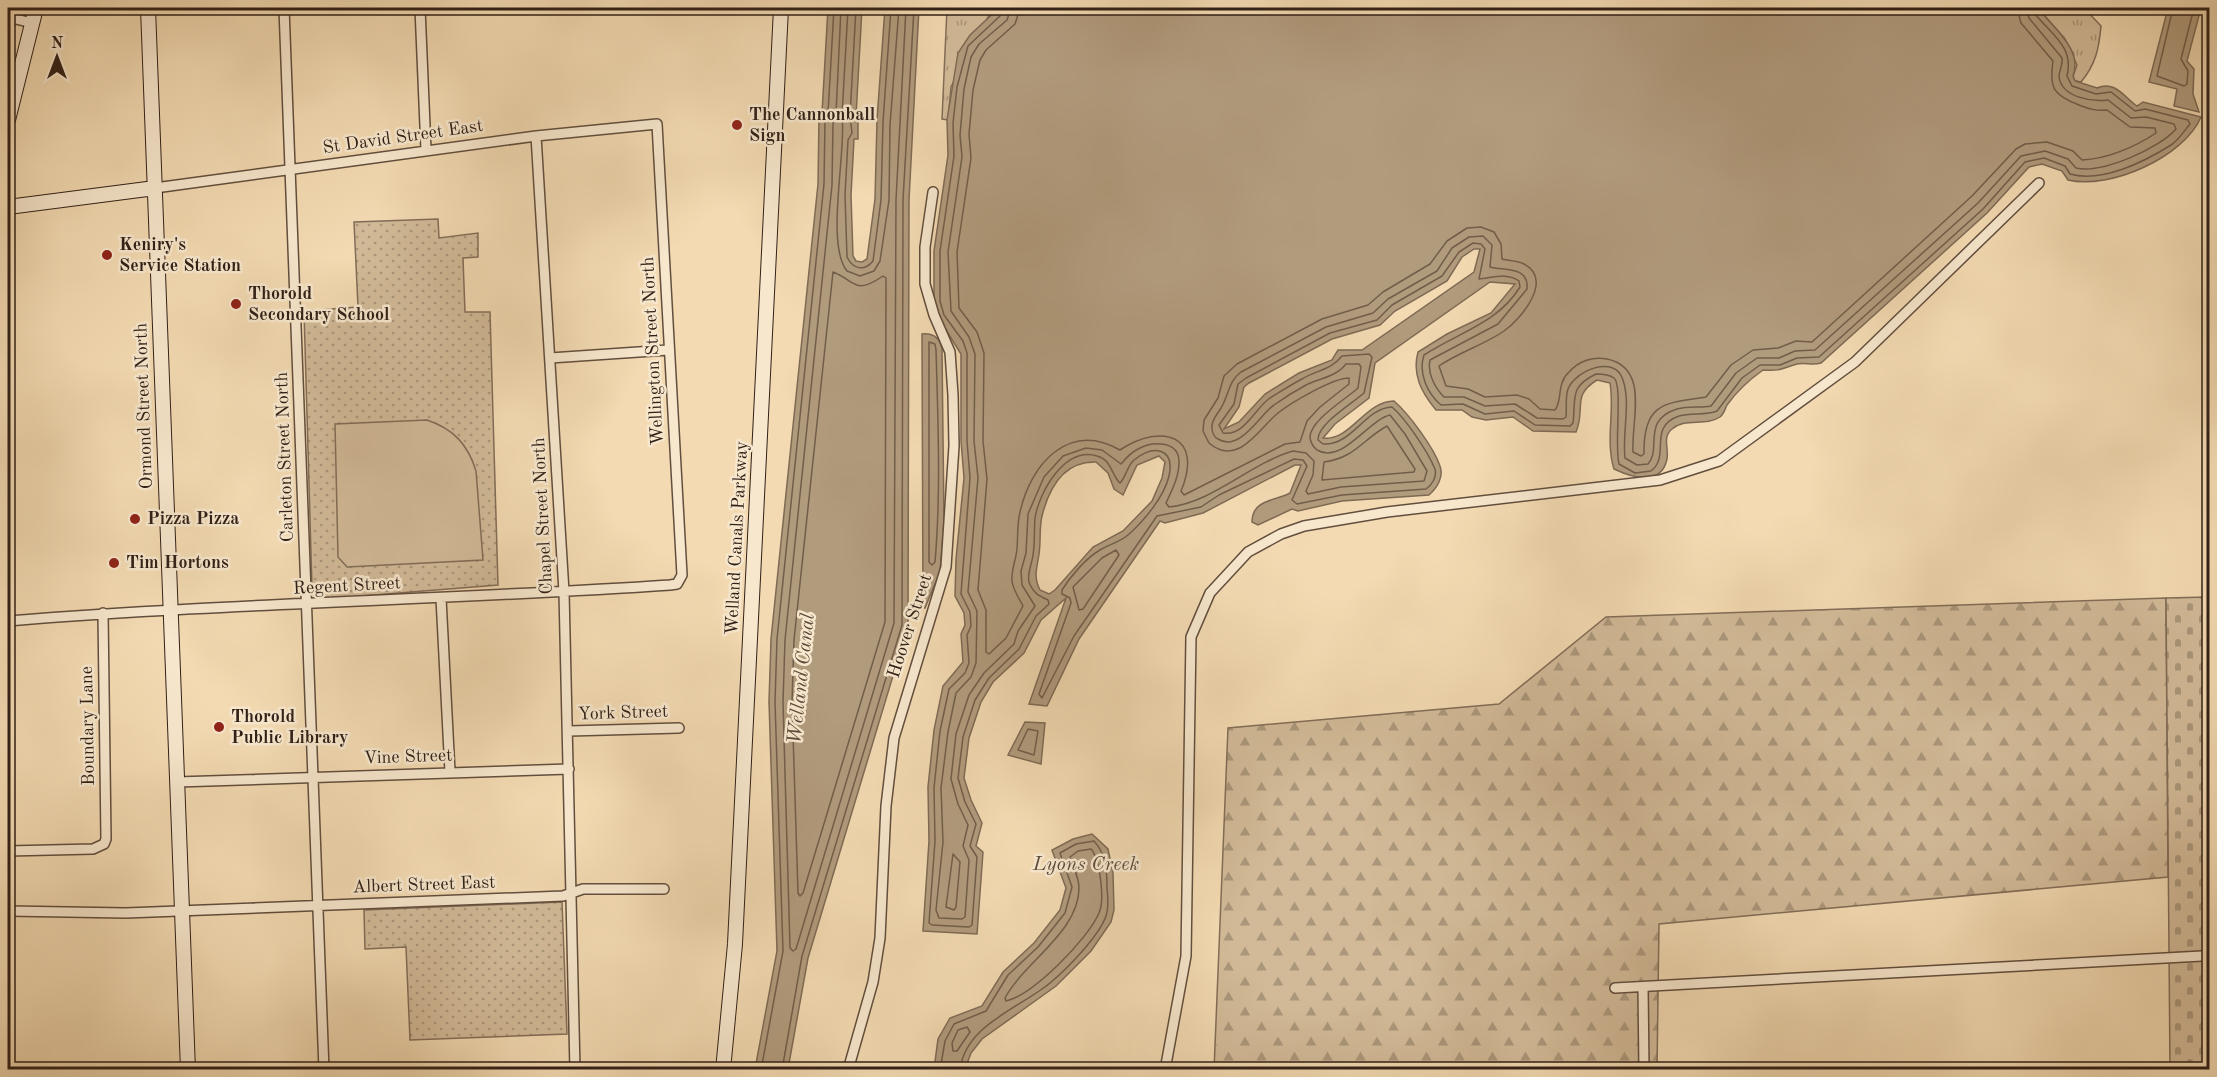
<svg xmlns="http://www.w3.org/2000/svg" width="2217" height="1077" viewBox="0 0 2217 1077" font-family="'Old Standard TT',serif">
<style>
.grass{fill:url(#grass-tufts);stroke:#826d58;stroke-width:1.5}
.forest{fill:url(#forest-firs);stroke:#826d58;stroke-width:1.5}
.cemetery{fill:url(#cemetery-stones);stroke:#826d58;stroke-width:1.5}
.park{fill:url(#park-dots);stroke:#826d58;stroke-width:1.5}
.pitch{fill:#d2ba98;stroke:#826d58;stroke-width:1.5}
.water{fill:#b19b7d;stroke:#7e6a54;stroke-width:1.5;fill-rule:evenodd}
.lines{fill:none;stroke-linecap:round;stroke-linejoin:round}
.shore{stroke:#715e4a;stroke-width:1.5}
.street-casing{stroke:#624e3e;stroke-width:12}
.secondary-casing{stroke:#312017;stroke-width:16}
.street{stroke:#f7e7cd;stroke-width:9}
.secondary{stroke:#f7e7cd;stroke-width:14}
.poi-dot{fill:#8f2418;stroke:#f7e7cd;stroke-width:2}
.labels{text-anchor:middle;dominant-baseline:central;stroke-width:5;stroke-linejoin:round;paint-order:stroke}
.poi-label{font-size:18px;font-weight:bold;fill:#312017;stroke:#f7e7cd;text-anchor:start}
.street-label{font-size:18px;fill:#312017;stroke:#f7e7cd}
.water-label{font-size:20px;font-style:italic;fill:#5e4b3b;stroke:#f7e7cd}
</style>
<defs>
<pattern id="grass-tufts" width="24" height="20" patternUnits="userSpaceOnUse" patternTransform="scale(1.5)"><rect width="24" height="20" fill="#d2ba98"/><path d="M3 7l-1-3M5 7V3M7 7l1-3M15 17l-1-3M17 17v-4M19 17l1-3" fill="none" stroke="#ab977b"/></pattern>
<pattern id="forest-firs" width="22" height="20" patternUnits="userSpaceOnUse" patternTransform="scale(1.5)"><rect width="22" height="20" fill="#d2ba98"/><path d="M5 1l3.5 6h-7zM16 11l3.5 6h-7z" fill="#ab977b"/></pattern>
<pattern id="cemetery-stones" width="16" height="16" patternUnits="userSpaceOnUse" patternTransform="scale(1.5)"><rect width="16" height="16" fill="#d2ba98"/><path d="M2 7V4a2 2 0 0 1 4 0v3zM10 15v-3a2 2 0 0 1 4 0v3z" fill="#ab977b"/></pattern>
<pattern id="park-dots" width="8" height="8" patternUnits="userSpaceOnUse" patternTransform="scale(1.5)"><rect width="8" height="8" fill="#d2ba98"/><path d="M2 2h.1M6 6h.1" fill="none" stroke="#ab977b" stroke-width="1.8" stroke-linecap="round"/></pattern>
</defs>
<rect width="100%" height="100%" fill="#f3dab2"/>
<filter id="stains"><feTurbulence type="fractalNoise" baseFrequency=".00333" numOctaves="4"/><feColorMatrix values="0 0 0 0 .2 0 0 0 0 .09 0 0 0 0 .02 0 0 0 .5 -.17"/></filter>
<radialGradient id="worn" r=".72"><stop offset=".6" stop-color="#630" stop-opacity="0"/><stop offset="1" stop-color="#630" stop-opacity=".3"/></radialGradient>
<path class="grass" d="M947,8H999L988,17L951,87L948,120L942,119Z
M2038,8H2084L2101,26C2099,48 2096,64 2081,82L2075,81L2073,76L2077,65L2065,39Z"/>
<path class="forest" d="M2166,598L2168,877L1659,924L1657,1069L1214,1070L1228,728L1499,704L1606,617Z"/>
<path class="cemetery" d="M2209,597V1069H2170L2166,598Z"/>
<path class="park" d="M438,219L439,238L478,233V257L463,258L465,312H490L498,585L324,599L312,587L304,311L358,307L354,222Z
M562,902L567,1034L410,1040L406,947L365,949L364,910Z"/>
<path class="pitch" d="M427,420C454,429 468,445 476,471L483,560L347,567L338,557L335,424Z"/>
<path class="water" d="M828,8H862L856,116L858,119V139H854L851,195L853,256L856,261L862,262L867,259L875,199L877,120L885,8H919L909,200L908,626L808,958L788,1069H755L777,951L769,702L771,639L818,184L819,117L822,113Z
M999,8H2038C2053,28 2083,49 2073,76L2075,81L2097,88C2115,80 2124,97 2137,106L2143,102L2201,117C2184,157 2110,190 2068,180L2062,171L2042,164L2029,167L1987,213L1821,363C1813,366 1805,362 1797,364C1780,369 1782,371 1763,370C1749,380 1737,391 1727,405C1725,409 1724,414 1720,417C1705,427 1686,417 1672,429C1662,437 1669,448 1667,459C1661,487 1631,477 1614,469C1605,440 1615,411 1610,383L1597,380C1571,396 1586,408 1576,432L1533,431L1513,417L1486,420L1472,417L1462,410H1436C1421,392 1412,374 1418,352L1447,334L1491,313L1515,284L1490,282L1375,363L1369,398L1335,424L1323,438C1350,442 1365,401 1394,401C1409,414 1434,448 1440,466C1444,477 1437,488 1429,495L1342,501L1298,511L1292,509L1258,525L1252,522C1252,499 1276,501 1290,493L1301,465H1295L1203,513L1165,523L1160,521L1079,639L1047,706L1029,704L1066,598L1041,620L1024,653L993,682L981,702L969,738L964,778L971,800L982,823L976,846L983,852L977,934L923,931L929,841L928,787L934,730L943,686L963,662L961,634L965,625L964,613L955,596L956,559L964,478L961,441V354L938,317L934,302V251L948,155L947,120L958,53L970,35ZM1474,249H1480L1474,272L1362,350H1338L1332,360L1299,373L1265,394L1239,422L1224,429L1239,407L1244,387L1249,383L1332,339L1380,325L1395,311L1447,281L1462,257ZM1159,456L1165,462L1162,478L1152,501L1123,531L1093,547L1055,590L1049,594L1040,590C1033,576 1037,569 1039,554C1041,542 1039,528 1042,516C1049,488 1064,461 1096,462L1108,473L1114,489L1123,495L1137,465Z
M2168,8H2201L2187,61L2194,69L2193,94L2199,112L2174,106L2177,89L2149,82Z
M922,334C933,333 940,338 942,349L944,523L940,572L925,608H923Z
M1025,722L1045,723L1041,764L1008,755Z
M1092,834L1108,849L1113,873L1114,910L1111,922L1091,951L1056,986L982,1039L971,1053L965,1069H934L938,1039L950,1018L982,1006L1003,972L1034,943L1060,910L1066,888L1052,850L1073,839Z"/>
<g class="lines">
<path class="shore" d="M841,8L836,114L833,123L832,185L785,640L783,702L790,948L793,951L796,949L894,623L896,200L906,8
M848,8L842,116C847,149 825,244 847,271L860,276L874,271L880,261L889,200L890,125L899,8
M856,8L850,116L852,133L848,140L845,195L847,257C853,269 864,272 873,261L881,200L883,122L891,8
M1004,8L1000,16L968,46L957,87L953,123L954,156L940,251V301L944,315L963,341L967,353V441L970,478L961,594L970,612L971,626L967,635L969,663L965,673L949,689L940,731L934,788L935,841L929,923L932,925L969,927L972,925L977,857L970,846L976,824L965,802L958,778L963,737L975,700L989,678L1019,649L1036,616L1049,604L1048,600C1039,596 1033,593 1029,582C1027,573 1032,564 1033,555C1035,543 1034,530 1035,518C1039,492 1065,446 1097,456C1112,460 1111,475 1120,483C1126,477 1127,466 1134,460C1154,444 1175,448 1169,476C1164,497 1144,521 1128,535C1120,542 1108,545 1100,550C1086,558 1070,577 1062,590V594L1070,598L1071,603L1039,694L1042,698L1074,636L1157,516L1201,507L1219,495L1294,459L1303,460L1307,466L1292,500L1297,504L1342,495L1426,489C1432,485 1437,477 1435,469C1428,452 1406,419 1392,407C1365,408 1352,446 1323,444L1318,440C1317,424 1353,403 1364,393L1372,357L1369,354L1342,356C1331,370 1317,370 1302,379C1292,384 1280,392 1270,398C1255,408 1244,437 1223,433L1219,425L1234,404L1238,384L1246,378L1330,333L1377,320L1392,305L1442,276L1459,252L1473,243L1481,244L1485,249L1479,279C1491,278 1508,272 1519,281L1520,287C1497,324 1459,332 1424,355C1418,373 1427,393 1441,405L1463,404L1485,414L1514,411L1535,425L1570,426L1573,423C1576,398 1569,387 1596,374C1601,374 1610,375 1614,378C1623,386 1614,446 1619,464L1635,473L1651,471C1671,456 1647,427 1679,416C1691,412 1705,416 1717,411L1742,378L1760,365H1780L1797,358L1819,357L1983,209L2025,162L2044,158L2065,166L2070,174C2102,183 2144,162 2171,145C2178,141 2184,131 2190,124L2188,120L2145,109L2135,111L2111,92L2096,94L2072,86L2067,76C2074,47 2053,36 2035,14L2034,8
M1011,8L1007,20L979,44L971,57L964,89L960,135L962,157L948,252L951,311L969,337L975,354L974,441L978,478L968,592L977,611L976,663L971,677L956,693L948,732L941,788L943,842L936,910L939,918L962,919L965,917L969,860L963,846L968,825L958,804L951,779L956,734L969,695L984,673L1014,644L1018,631L1035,606L1022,585L1021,571L1026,553L1028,514L1044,477L1063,456L1086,448L1102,450L1121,464C1126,458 1130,453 1138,449C1152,441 1179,440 1179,462C1179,477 1172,490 1166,503L1169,507C1212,503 1251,463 1293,451L1306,453L1314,461L1313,475L1306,491L1308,494L1341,487L1424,481L1427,471L1405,434L1390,415C1368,420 1342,465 1317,450C1313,447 1311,443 1310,438C1309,421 1346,399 1358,388L1361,367L1359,364H1346C1336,377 1320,378 1306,385C1295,391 1284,398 1274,405C1260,414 1240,453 1218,439C1214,437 1212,432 1212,428C1211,421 1216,416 1219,411C1229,398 1227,382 1241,372L1326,327L1373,313L1388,299L1437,271L1452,248L1469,237L1483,236L1492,245L1490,267C1505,271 1529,266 1527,289L1498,324L1430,360C1427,373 1435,388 1444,397H1464L1485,406L1515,404L1537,418L1563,419L1566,417C1567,408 1565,397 1568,389C1576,370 1615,354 1623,380C1631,404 1622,433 1625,458L1637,465L1648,464C1662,449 1641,420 1677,409C1688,406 1701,408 1711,406L1736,373L1757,358H1779L1795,351L1815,350L1978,203L2021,156L2045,151L2068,159L2076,168C2102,174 2160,148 2176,129L2174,124L2146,117L2131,118L2108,100C2093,102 2062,98 2059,77C2059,70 2063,66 2062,58L2029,18L2026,8
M1020,8L1015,24L986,50L980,60L973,90L969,134L971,158L957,252L959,308L977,332L984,353L983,441L987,479L978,590L986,610V652L989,654L1006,638L1023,606C1019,598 1013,590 1012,581C1011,570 1016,560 1017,549C1018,537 1017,524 1020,512C1031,463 1069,421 1120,450C1163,422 1204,436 1181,491L1184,495L1285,444L1300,442L1307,421L1320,407L1349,384V378C1333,378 1292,402 1278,413C1259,428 1238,468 1209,443L1203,431L1204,420L1218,398L1224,376L1237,364L1322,319L1368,305L1383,292L1430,264L1447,241L1467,228L1481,227L1494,232L1501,244L1502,259C1509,261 1517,260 1524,264C1554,280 1521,319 1504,331C1484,345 1459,352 1439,366L1446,386L1468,389L1485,397L1517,395L1529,399L1540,409L1555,410C1563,400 1556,384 1569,372C1579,361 1593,356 1607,359C1650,368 1631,420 1633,452L1641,456L1644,454C1643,403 1664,403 1706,397L1731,365L1753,350L1778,348L1796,341L1812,342L1972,196L2016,149L2025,144L2047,142L2073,151L2082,160C2107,159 2135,147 2156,133L2155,128L2130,127L2107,110C2096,111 2089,109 2079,105C2053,95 2049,88 2053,61L2021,23L2017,8
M2173,8L2157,76L2184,86L2187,84L2188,71L2181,59L2194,8
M833,272C855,280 854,296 883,276L886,278L885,622L803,893L800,896L798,893L792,702L794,640Z
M929,342L935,344L936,350C938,421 941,492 935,562L932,565L929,562Z
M1387,426L1415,469L1414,472L1322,480L1324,462C1355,458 1363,439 1387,426Z
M1116,550L1119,555L1083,609L1079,610L1073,587L1102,558Z
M1028,729L1038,731L1034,755L1018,750Z
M1091,849C1100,859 1105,900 1099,913C1088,939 1033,995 1006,1001L1005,998C1024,962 1079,932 1079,888C1079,877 1073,867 1070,857L1078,851Z
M953,854L960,862L956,907L954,910L946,907Z
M967,1027L970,1032L957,1051H953L952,1043L958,1030Z
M761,1070L783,951L775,702L777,639L824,184L825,120L828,113L834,8
M782,1070L802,956L902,625L903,200L914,8
M940,1070L945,1041L954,1024L986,1011L1008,975L1038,947L1065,913L1072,887L1060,853L1076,844L1094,841C1106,854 1107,870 1107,888C1108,897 1109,907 1106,916C1099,936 1067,969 1050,983C1020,1008 965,1025 960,1070"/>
<g class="street-casing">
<path id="street" d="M284,8L324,1070
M420,8L426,150
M8,17L32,23
M536,136L564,592L575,1070
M550,358L668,350
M441,598L450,772
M8,621C228,603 449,600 670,585L677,584L682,575L657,124L536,136L155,188
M569,731L679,728
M177,782L569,769
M8,851L93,849L104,844L106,839L103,613
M8,911L126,913L563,896L583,889H664
M1643,987L1644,1070
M1615,988L2202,956
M848,1070L873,982L880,938L886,806L894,738L946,567L954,446L953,395L950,352L934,315L925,284V247L933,192
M1165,1070L1186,956L1191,637L1210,593L1248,552L1281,534L1304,526L1387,512L1660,480L1719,461L1855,362L2039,183"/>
</g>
<g class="secondary-casing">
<path id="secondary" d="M148,8L188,1070
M8,120L36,8
M8,207L155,188
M723,1070L735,944L781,8"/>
</g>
<use href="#street" class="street"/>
<use href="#secondary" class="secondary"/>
</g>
<g class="poi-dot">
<circle cx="737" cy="125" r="6"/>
<circle cx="107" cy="255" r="6"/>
<circle cx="236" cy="304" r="6"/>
<circle cx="135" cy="519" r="6"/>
<circle cx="114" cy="563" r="6"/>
<circle cx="219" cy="727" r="6"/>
</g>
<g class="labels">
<g class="poi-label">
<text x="749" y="115">The Cannonball<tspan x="749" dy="21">Sign</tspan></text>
<text x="119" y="245">Keniry's<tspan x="119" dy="21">Service Station</tspan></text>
<text x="248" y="294">Thorold<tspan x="248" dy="21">Secondary School</tspan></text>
<text x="147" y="519">Pizza Pizza</text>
<text x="126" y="563">Tim Hortons</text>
<text x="231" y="717">Thorold<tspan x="231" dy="21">Public Library</tspan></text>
</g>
<g class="street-label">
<text transform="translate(403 137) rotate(-8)">St David Street East</text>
<text transform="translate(653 351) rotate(-93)">Wellington Street North</text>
<text transform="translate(144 406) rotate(-92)">Ormond Street North</text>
<text transform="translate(285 457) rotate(-92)">Carleton Street North</text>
<text transform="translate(543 516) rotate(-93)">Chapel Street North</text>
<text transform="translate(737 538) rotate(-87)">Welland Canals Parkway</text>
<text transform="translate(347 586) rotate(-3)">Regent Street</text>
<text transform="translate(910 626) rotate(-72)">Hoover Street</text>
<text transform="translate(623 713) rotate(-2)">York Street</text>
<text transform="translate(88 726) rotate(-91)">Boundary Lane</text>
<text transform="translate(408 757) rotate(-2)">Vine Street</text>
<text transform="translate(424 885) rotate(-2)">Albert Street East</text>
</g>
<g class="water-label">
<text transform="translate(802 679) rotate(-84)">Welland Canal</text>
<text x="1086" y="865">Lyons Creek</text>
</g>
</g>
<rect width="2217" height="1077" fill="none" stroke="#f3dab2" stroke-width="30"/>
<rect x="9" y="9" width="2199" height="1059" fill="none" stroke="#312017" stroke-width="3"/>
<rect x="15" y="15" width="2187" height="1047" fill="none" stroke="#312017" stroke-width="1.5"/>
<g transform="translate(57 57)" stroke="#f7e7cd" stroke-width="4.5" paint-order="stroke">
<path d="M0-4.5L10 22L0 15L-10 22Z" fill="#312017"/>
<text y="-9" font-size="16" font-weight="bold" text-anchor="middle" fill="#312017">N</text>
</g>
<rect width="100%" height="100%" filter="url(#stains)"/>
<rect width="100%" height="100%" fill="url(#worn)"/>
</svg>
